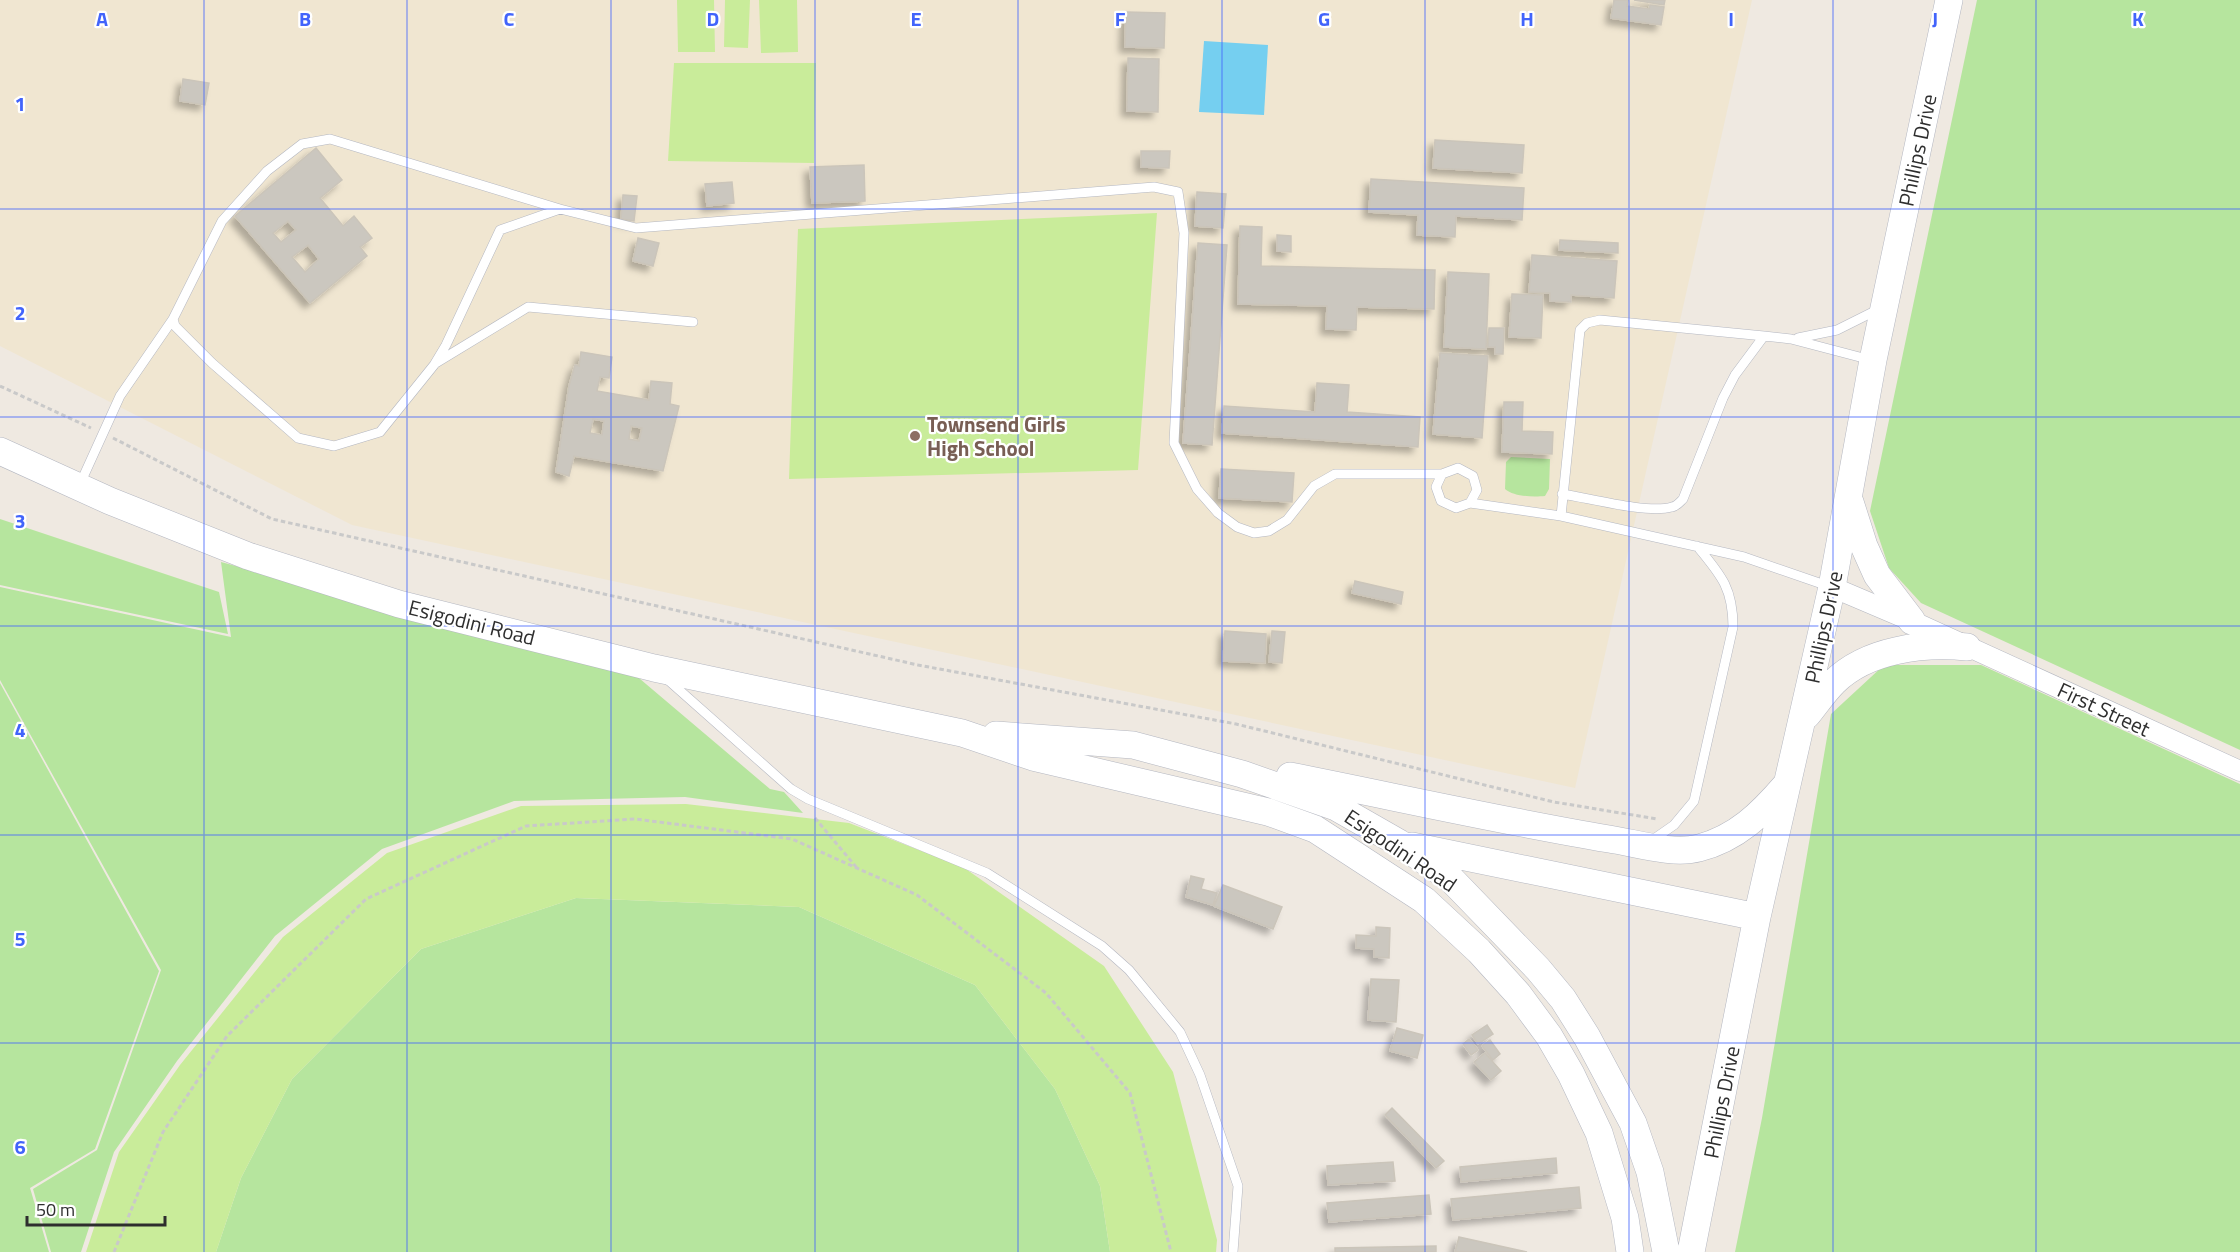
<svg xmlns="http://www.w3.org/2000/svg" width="2240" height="1252" viewBox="0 0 2240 1252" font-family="'Titillium Web',sans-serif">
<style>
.education{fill:#f0e6d1}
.green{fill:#b6e59e}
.pitch{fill:#c9ec9a}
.water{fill:#75cff0}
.building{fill:#cbc7bf;stroke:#cbc5ba;stroke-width:1.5;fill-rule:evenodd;filter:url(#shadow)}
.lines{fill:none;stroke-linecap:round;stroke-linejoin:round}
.service-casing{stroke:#b4b7c1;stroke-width:10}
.minor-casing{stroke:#b4b7c1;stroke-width:21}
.secondary-casing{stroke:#b4b7c1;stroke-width:28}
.path{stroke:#c9c9c9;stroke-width:3;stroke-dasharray:4.5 3;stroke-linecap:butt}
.service{stroke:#fff;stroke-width:9}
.minor{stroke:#fff;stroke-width:20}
.secondary{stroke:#fff;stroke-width:27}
.grid{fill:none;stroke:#4264fb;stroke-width:1.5;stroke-opacity:0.55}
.education-dot{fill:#8d6e63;stroke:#fff;stroke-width:2}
.labels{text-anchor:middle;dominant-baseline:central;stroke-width:4.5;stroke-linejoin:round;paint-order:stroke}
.street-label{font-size:21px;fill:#2e2e2e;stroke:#fff}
.education-label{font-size:21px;font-weight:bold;fill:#785e54;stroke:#fff;text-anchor:start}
.grid-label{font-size:20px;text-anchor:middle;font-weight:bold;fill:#4264fb;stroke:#fff;stroke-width:4.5;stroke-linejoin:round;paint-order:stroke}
</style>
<defs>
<filter id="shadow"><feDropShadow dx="-5.5" dy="5.5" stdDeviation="3" flood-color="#0004"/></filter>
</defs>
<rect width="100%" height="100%" fill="#efe9e1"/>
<path class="education" d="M0,0H1752L1575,788L352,525L0,346Z"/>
<path class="green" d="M1977,0H2240V750L1921,603L1889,568L1870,511Z
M1511,457L1550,459L1549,489L1545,496C1534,497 1514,497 1505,489L1506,462Z
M0,519L219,592L228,634L0,585Z
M221,562L633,673L770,789L784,792L803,813L685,797L514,801L382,849L275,936L177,1061L114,1152L81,1252H51L33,1189L97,1150L161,970L0,680V587L231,637Z
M1884,665H1981L2240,784V1252H1735L1762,1118L1831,714Z
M0,683L159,971L95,1149L30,1188L49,1252H0Z
M576,898L799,907L975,985L1055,1089L1100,1186L1110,1252H216L241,1178L292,1079L421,949Z"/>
<path class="pitch" d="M677,0H714L715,52H678Z
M725,0H750L748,48L724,47Z
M759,0H797L798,52L761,53Z
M674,63H816L814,163L668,161Z
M1157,213L1138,470L789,479L798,229Z
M686,804L849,823L963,867L1104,966L1173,1072L1217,1240L1216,1252H1110L1100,1186L1055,1089L975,985L799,907L576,898L421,949L292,1079L241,1178L216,1252H86L119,1152L180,1065L283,937L387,853L521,806Z"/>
<path class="water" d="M1204,41L1268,45L1264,115L1199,112Z"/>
<path class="building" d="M1614,0H1628L1627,6L1649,9L1650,5L1664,7L1661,25L1611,18Z
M1634,0H1665L1664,5Z
M1126,12L1165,13L1164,48L1125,47Z
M1128,58L1159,59L1158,112L1127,111Z
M183,79L209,83L205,105L180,101Z
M1435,140L1524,145L1522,173L1433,168Z
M316,148L342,180L320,198L343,226L354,216L372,238L360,247L367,256L310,303L235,216ZM288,221L296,230L281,242L273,233ZM308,245L319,259L305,272L292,257Z
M1141,151H1170L1169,168L1141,167Z
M864,165L865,201L812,203L810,167Z
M1371,179L1524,188L1522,220L1456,216L1455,237L1417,235L1418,215L1369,212Z
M732,182L734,203L707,206L705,184Z
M1197,192L1226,194L1223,228L1195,226Z
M623,195L637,196L634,221L621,219Z
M1240,226L1262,227L1261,266L1435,270L1434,309L1357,307L1356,330L1326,329L1327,306L1238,304Z
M1277,235L1291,236V252L1277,251Z
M638,238L659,243L653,266L633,261Z
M1560,240L1618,243V253L1559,250Z
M1198,243L1227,245L1212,445L1183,443Z
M1532,255L1617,261L1614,298L1571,295V302L1550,301V293L1529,292Z
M1448,272L1489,274L1486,349L1444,347Z
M1512,294L1543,295L1541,338L1509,337Z
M1489,328H1504L1503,354H1495V347H1488Z
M581,352L612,357L609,378L600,377L597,391L649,400L651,381L672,383L670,404L679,406L663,471L574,456L569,476L556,472L569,386L575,365L579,366ZM593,419L604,421L602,435L590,433ZM631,426L642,428L639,441L629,439Z
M1440,353L1488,356L1482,438L1433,434Z
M1317,383L1349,385L1347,412L1420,417L1418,447L1222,433L1224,406L1315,412Z
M1504,402H1523L1522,431L1553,432L1552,454L1502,452Z
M1221,469L1294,473L1292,502L1219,498Z
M1355,581L1403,592L1401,604L1352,593Z
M1225,631L1266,634L1265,663L1223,661Z
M1272,631L1285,632L1282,663L1269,662Z
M1191,876L1204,879L1201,889L1217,893L1213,905L1186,897Z
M1223,885L1282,907L1273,929L1214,906Z
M1376,927L1390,928L1389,958L1374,957V949L1356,948V935L1376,936Z
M1371,979L1399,980L1396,1022L1368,1020Z
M1487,1025L1493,1034L1478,1044L1472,1035Z
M1397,1028L1423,1035L1417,1058L1390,1051Z
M1469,1039L1478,1050L1471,1055L1463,1044Z
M1490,1040L1500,1054L1493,1060L1482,1046Z
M1485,1053L1501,1071L1491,1080L1474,1062Z
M1392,1108L1444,1161L1436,1168L1385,1115Z
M1556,1158L1557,1173L1461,1182L1460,1167Z
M1393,1162L1395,1181L1328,1185L1327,1166Z
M1579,1187L1581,1208L1453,1220L1451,1199Z
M1429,1195L1431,1214L1329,1222L1327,1203Z
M1459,1237L1527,1252H1455Z
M1436,1246V1252H1335V1248Z"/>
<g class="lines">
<g class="service-casing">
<path id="service" d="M173,319L222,221L267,171L302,144L330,139L560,209
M1798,338L1837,330L1877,310
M436,363L528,307L693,322
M80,484L120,396L173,319L175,326L212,363L298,438L334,446L380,432L434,365L446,345L500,230L560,209L636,228L1154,187L1178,192L1184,233L1174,443L1197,489L1218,513L1237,527L1254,533L1269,531L1287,520L1314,486L1335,474H1442
M1562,494C1589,498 1647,514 1672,507C1677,506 1679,503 1683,499L1723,398L1735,375L1764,336L1791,339L1871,360
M1470,503L1477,490L1473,476L1458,468L1442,474L1436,487L1441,501L1456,508L1470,503L1561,516L1580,330L1587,323L1600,320L1764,336
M1561,516L1744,557L1828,586
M668,680L791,789L808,799L987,873L1102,946L1129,970L1180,1032L1200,1075L1238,1186L1233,1252
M1651,841L1674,825L1694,801L1733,627C1733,588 1721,575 1697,546"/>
</g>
<g class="minor-casing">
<path id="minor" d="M1832,587L1912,621L2240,771"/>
</g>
<g class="secondary-casing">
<path id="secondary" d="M0,451L110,501L248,556L399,604L654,668L962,733L1033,757L1268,812L1315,829L1424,900L1479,951L1518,994L1549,1036L1571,1074L1599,1133L1625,1218L1630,1252
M1850,502L1864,546L1877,575L1912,621
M1807,715C1816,704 1824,692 1834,682C1868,649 1923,643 1967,647
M996,735L1133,745L1242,774L1336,807L1399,843L1450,878L1538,969L1563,999L1587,1037L1633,1123L1650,1172L1666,1252
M1290,776C1396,797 1502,821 1609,839C1636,843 1672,855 1699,848C1737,838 1761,814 1786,785
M1412,846L1757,917
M1691,1252L1757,917L1832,587L1873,360L1949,0"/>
</g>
<path class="path" d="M0,386L91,428
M113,438L272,519L918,665L1236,724L1554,802L1657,819
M815,818L857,868
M114,1252L163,1132L227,1036L366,899L526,826L635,819L792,839L917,895L1046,993L1130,1093L1171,1252"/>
<use href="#service" class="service"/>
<use href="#minor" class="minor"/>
<use href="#secondary" class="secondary"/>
</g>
<path class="grid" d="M204,0V1252M407,0V1252M611,0V1252M815,0V1252M1018,0V1252M1222,0V1252M1425,0V1252M1629,0V1252M1833,0V1252M2036,0V1252M0,209H2240M0,417H2240M0,626H2240M0,835H2240M0,1043H2240"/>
<circle class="education-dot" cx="915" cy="436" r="6"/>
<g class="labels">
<g class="street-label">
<text transform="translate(1917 150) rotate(-78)">Phillips Drive</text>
<text transform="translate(472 622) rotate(14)">Esigodini Road</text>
<text transform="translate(1823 627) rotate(-78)">Phillips Drive</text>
<text transform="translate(2104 709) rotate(25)">First Street</text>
<text transform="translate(1401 850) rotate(34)">Esigodini Road</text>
<text transform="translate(1721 1102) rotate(-79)">Phillips Drive</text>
</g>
<g class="education-label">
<text x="927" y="424">Townsend Girls<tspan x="927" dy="24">High School</tspan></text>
</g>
</g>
<g class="grid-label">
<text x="102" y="26">A</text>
<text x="305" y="26">B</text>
<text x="509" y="26">C</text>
<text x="713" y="26">D</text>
<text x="916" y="26">E</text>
<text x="1120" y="26">F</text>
<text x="1324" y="26">G</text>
<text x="1527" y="26">H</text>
<text x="1731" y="26">I</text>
<text x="1935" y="26">J</text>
<text x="2138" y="26">K</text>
<text x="20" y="111">1</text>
<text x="20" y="320">2</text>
<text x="20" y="528">3</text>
<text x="20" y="737">4</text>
<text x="20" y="946">5</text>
<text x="20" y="1154">6</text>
</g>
<path d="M27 1216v9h138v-9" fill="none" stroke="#2e2e2e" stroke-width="3"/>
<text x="36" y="1216" font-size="18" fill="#2e2e2e" stroke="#ffffff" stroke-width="4.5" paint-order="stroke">50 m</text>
</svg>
